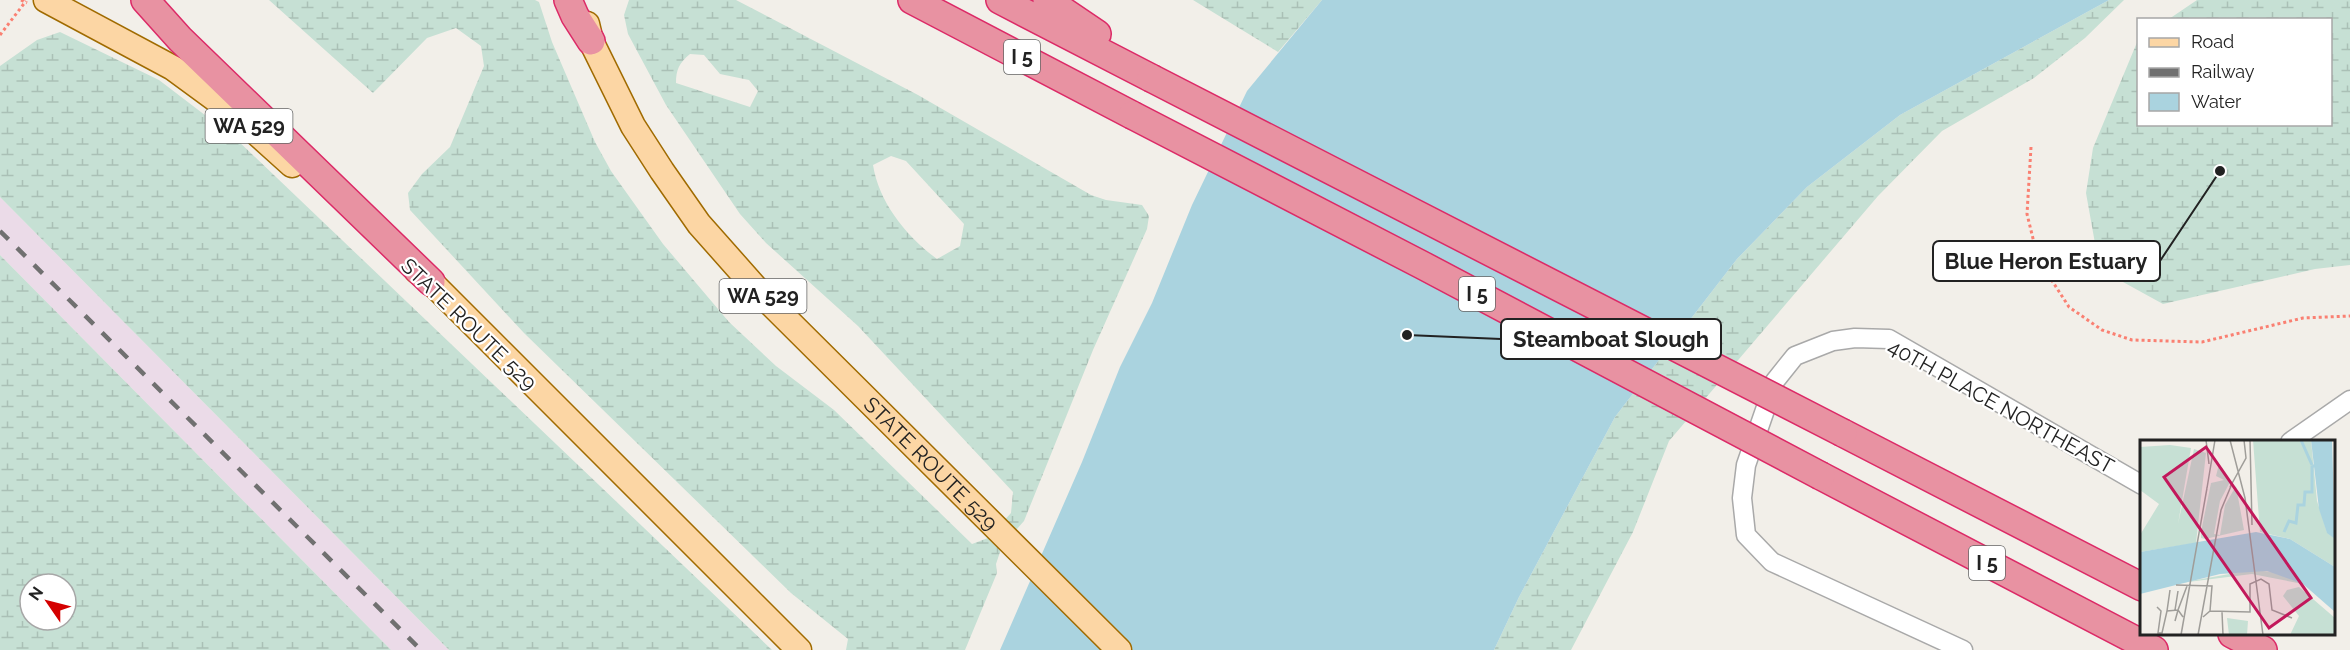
<svg xmlns="http://www.w3.org/2000/svg" width="2350" height="650" viewBox="0 0 2350 650" font-family="Raleway,sans-serif">
<style>
.railway{fill:#ebdbe8}
.wetland{fill:url(#wetland-marsh);fill-rule:evenodd}
.water{fill:#aad3df}
.lines{fill:none;stroke-linecap:round;stroke-linejoin:round}
.minor-casing{stroke:#a9a9a9;stroke-width:21}
.major-casing{stroke:#a06b00;stroke-width:27}
.highway-casing{stroke:#dc2a67;stroke-width:30}
.path{stroke:#fa8072;stroke-width:3;stroke-dasharray:3 3;stroke-linecap:butt}
.minor{stroke:#fff;stroke-width:18}
.major{stroke:#fcd6a4;stroke-width:24}
.highway{stroke:#e892a2;stroke-width:27}
.rail{stroke:#707070;stroke-width:4.5;stroke-dasharray:12 12;stroke-linecap:butt}
.highway-bridge-casing{stroke:#dc2a67;stroke-width:30;stroke-linecap:butt}
.highway-bridge{stroke:#e892a2;stroke-width:27}
.labels{text-anchor:middle;dominant-baseline:central;stroke-width:4.5;stroke-linejoin:round;paint-order:stroke}
.shield{fill:#fff;stroke:#646464;stroke-width:1.5}
.shield-label{font-size:20px;font-weight:bold;fill:#222}
.street-label{font-size:21px;fill:#222;stroke:#fff}
.inset-river{fill:none;stroke:#aad3df;stroke-width:3}
.inset-road{fill:none;stroke:#9f9d99;stroke-width:1.5}
.view{fill:#c2185b;fill-opacity:0.15;stroke:#c2185b;stroke-width:3}
.inset-edge{fill:none;stroke:#222;stroke-width:3}
.leader{fill:none;stroke:#222;stroke-width:2}
.callout-dot{fill:#222;stroke:#fff;stroke-width:2}
.callout{fill:#fff;stroke:#222;stroke-width:2}
.callout-label{font-size:22px;text-anchor:middle;font-weight:bold;fill:#222}
</style>
<defs>
<pattern id="wetland-marsh" width="20" height="14" patternUnits="userSpaceOnUse" patternTransform="scale(1.5)"><rect width="20" height="14" fill="#c6e0d4"/><path d="M1 5h8M5 5V1M11 12h8M15 12V8" fill="none" stroke="#aac0b6"/></pattern>
</defs>
<rect width="100%" height="100%" fill="#f2efe9"/>
<path class="railway" d="M0,197L449,650H391L0,255Z"/>
<path class="wetland" d="M269,0H535L539,2L552,42L595,142L611,171L663,244L729,322L776,366L834,410L972,544L988,538L1011,513L1013,492L858,326L766,243L740,214L666,105L628,34L624,15L629,0H736L918,95L1091,195L1106,200L1142,205L1149,216L1147,229L1093,350L1024,521L1002,546L996,564L997,573L965,650H846L848,639L791,593L524,333L410,210L408,193L422,174L450,147L484,66L481,46L456,28L427,38L373,93ZM690,54L704,55L720,74L749,80L758,91L750,107L676,83C676,70 679,63 690,54ZM891,156L906,161L964,224L960,246L937,259C907,237 879,203 873,165Z
M1193,0H1322L1278,52Z
M2109,0H2124L2085,38L2034,78L1942,131L1878,196L1669,441L1633,532L1571,650H1494L1519,597L1615,417L1737,259L1807,187L1900,115Z
M2197,0H2350V265L2315,269L2163,304L2123,282L2096,249L2086,193L2093,148L2138,40V124H2330V20L2169,19Z
M60,32L159,80L235,138L772,650H449L0,197V66L37,40Z
M0,255L391,650H0ZM30,584H66V620H30Z"/>
<path class="water" d="M1322,0H2109L1900,115L1807,187L1737,259L1615,417L1519,597L1494,650H1000L1082,462L1120,367L1152,303L1192,205L1247,91Z"/>
<g class="lines">
<g class="minor-casing">
<path id="minor" d="M2290,442L2350,400
M1963,650L1772,562L1746,535L1742,498L1746,465L1775,381L1795,356L1833,341L1855,338L1889,339L2142,485"/>
</g>
<g class="major-casing">
<g id="major">
<path d="M46,0L173,68L233,112L292,165"/>
<path id="s1" d="M587,24L591,41L633,126L662,171L699,224L762,295L1119,650"/>
<path d="M417,271L431,282L799,650"/>
</g>
</g>
<g class="highway-casing">
<path id="highway" d="M145,0L180,39L431,282
M568,0L575,16L591,41
M912,0L1132,115
M1000,0L1151,78
M1047,0L1097,34
M1843,433L2142,587
M1821,476L2154,650
M2232,634L2263,650"/>
</g>
<path class="path" d="M21,0L27,3
M0,35L26,1
M2031,147L2027,214L2038,259L2069,307L2102,330L2132,340L2202,342L2303,318L2350,316"/>
<use href="#minor" class="minor"/>
<use href="#major" class="major"/>
<use href="#highway" class="highway"/>
<path class="rail" d="M0,231L421,650"/>
<g class="highway-bridge-casing">
<path id="highway-bridge" d="M1151,78L1843,433
M1132,115L1422,265L1821,476"/>
</g>
<use href="#highway-bridge" class="highway-bridge"/>
</g>
<g class="labels">
<g class="shield">
<rect x="1004" y="40" width="36" height="34" rx="4.5"/>
<rect x="205.5" y="109" width="87" height="34" rx="4.5"/>
<rect x="1459" y="277" width="36" height="34" rx="4.5"/>
<rect x="719.5" y="279" width="87" height="34" rx="4.5"/>
<rect x="1969" y="546" width="36" height="34" rx="4.5"/>
</g>
<g class="shield-label">
<text x="1022" y="57">I 5</text>
<text x="249" y="126">WA 529</text>
<text x="1477" y="294">I 5</text>
<text x="763" y="296">WA 529</text>
<text x="1987" y="563">I 5</text>
</g>
<g class="street-label">
<text transform="translate(469 324) rotate(44)">STATE ROUTE 529</text>
<text transform="translate(2001 406) rotate(29)">40TH PLACE NORTHEAST</text>
<text stroke="none"><textPath href="#s1" startOffset="564">STATE ROUTE 529</textPath></text>
</g>
</g>
<g transform="translate(2140 440)">
<rect width="195" height="195" fill="#f2efe9"/>
<path d="M113,0H171L177,61L187,92L195,99V127L150,99L120,92ZM30,5L51,8L38,84L54,9L66,13L56,103L0,112V95L19,64L0,50V7ZM79,24L90,42L80,61L74,94L80,95L85,65L96,46L104,90L65,99L61,98V92L71,43L84,40L76,36ZM111,130L135,132L163,144L112,134L40,143ZM159,147L195,178V195H150L159,176L143,156L147,150ZM87,178L108,181L107,195H89Z" fill="#c6e0d4"/>
<path d="M171,0H192L195,99L187,93L179,69ZM116,92L150,99L195,127V172L163,144L127,131L80,134L0,154V112Z" fill="#aad3df"/>
<path class="inset-river" d="M161,0L172,25M144,92L149,81L156,83L158,65H164L165,52H172V27L176,25"/>
<path class="inset-road" d="M66,0L69,24M90,0L105,58L123,195M110,0L112,85M90,47L106,18L104,0M67,48L75,0M36,145L72,146L70,171M17,167L21,171L18,193H22L27,171L38,170L35,181M35,170L38,151M27,171L30,150M82,172L83,195M43,177L38,170L47,146M63,177L70,171L110,172V144L121,139L129,144L132,170L152,178M41,195L67,48M58,195L81,70L91,46"/>
<path class="view" d="M66,7L171,158L129,188L24,37Z"/>
<rect width="195" height="195" class="inset-edge"/>
</g>
<path class="leader" d="M2220 171L2160 261M1407 335L1501 339"/>
<g class="callout-dot">
<circle cx="2220" cy="171" r="6"/>
<circle cx="1407" cy="335" r="6"/>
</g>
<g class="callout">
<rect x="1933" y="241" width="227" height="40" rx="6"/>
<rect x="1501" y="319" width="220" height="40" rx="6"/>
</g>
<g class="callout-label">
<text x="2046" y="269">Blue Heron Estuary</text>
<text x="1611" y="347">Steamboat Slough</text>
</g>
<rect x="2137" y="18" width="195" height="108" fill="#ffffff" stroke="#a7a7a7" stroke-width="1.5"/>
<rect x="2149" y="38" width="30" height="9" fill="#fcd6a4" stroke="#a7a7a7" stroke-width="1.5"/>
<text x="2191" y="48" font-size="18" fill="#222222">Road</text>
<rect x="2149" y="68" width="30" height="9" fill="#707070" stroke="#a7a7a7" stroke-width="1.5"/>
<text x="2191" y="78" font-size="18" fill="#222222">Railway</text>
<rect x="2149" y="93" width="30" height="18" fill="#aad3df" stroke="#a7a7a7" stroke-width="1.5"/>
<text x="2191" y="108" font-size="18" fill="#222222">Water</text>
<g transform="translate(48 602) rotate(305)"><circle r="28" fill="#ffffff" stroke="#a7a7a7" stroke-width="1.5"/>
<path d="M0-4.5L10 22L0 15L-10 22Z" fill="#d40000"/>
<text y="-9" font-size="16" font-weight="bold" text-anchor="middle" fill="#222222">N</text>
</g>
</svg>
